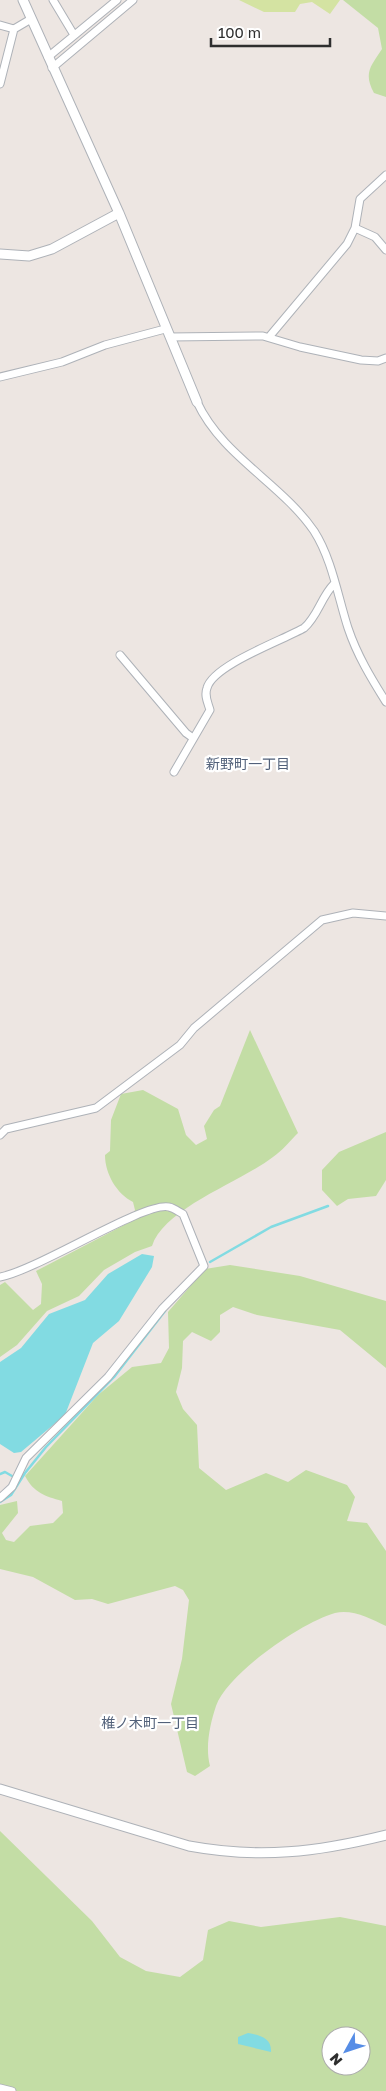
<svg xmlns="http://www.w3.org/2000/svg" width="386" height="2091" viewBox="0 0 386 2091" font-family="'Golos Text','Noto Sans JP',sans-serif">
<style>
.green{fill:#c3dda5;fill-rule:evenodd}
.pitch{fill:#d4e3a2}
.water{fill:#82dbe2}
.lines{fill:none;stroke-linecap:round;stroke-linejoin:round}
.stream{stroke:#82dbe2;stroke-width:2.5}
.minor-casing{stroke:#aeb2b8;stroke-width:9}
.tertiary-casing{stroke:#aeb2b8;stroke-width:11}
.minor{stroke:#fff;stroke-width:7}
.tertiary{stroke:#fff;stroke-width:9}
.labels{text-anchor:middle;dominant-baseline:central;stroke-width:4.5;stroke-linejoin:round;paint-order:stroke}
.neighbourhood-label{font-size:14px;fill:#52617a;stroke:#fff}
</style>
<rect width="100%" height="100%" fill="#ede6e2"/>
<path class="green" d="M343,0H386V97L374,93C363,73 371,66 382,49L378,28Z
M250,1030L298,1133C290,1141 282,1151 273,1157C241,1182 164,1208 152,1246L135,1252L104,1270L79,1296L47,1311L17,1345L0,1357V1285L5,1282L33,1310L41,1304L42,1284L36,1271L128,1223L135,1210L133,1202C117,1194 105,1174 105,1155L110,1151L111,1120L121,1094L143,1090L178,1109L186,1135L196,1145L207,1139L204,1126L214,1110L220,1106Z
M386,1132V1180L376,1196L348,1199L337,1206L322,1190V1170L339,1152Z
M230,1265L300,1276L386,1301V1368L340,1330L257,1315L233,1307L220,1315V1332L211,1341L192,1332L183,1341L182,1368L176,1392L183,1409L197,1425L199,1468L226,1490L266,1473L288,1482L306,1470L347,1485L355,1497L347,1521L367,1523L386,1551V1626C371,1619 353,1609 335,1613C302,1622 228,1673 216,1706C210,1724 205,1747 210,1766L195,1776L187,1772L171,1704L182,1659L189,1600L183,1590L175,1586L108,1604L92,1599L75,1600L33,1577L0,1569V1505L17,1501L18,1513L2,1533L6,1540L14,1542L30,1526L53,1523L63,1513L62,1501C45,1496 34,1493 25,1476L98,1395L132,1367L161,1363L169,1348L168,1312L205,1269Z
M0,1831L92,1921L120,1957L146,1971L180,1977L203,1960L208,1930L229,1921L261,1927L340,1917L386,1926V2091H0ZM331,2036H361V2066H331Z"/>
<path class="pitch" d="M239,0H340L330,14L312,2L300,4L295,12H264Z"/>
<path class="water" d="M142,1254L154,1256L152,1267L119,1321L93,1343L65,1415L21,1452L14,1453L0,1444V1362L21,1348L49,1314L85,1300L108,1274Z
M248,2033C260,2035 272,2038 271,2052L238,2044V2037Z"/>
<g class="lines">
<path class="stream" d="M210,1262L271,1227L328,1206
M0,1474L5,1472L12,1476
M0,1502L11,1495L25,1473L46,1447L114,1377L165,1311"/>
<g class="minor-casing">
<path id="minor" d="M53,0L74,35
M0,25L14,29L31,19
M48,57L117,0
M52,68L133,0
M0,84L14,29
M355,228L375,237L386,250
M170,337L263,336L300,347L361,360L378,361L386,358
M269,337L347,244L355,228L360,199L386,175
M0,377L62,362L105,345L165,329
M197,402C222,456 281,483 314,531C332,559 338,597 348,628C357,655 371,678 386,702
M120,655L186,733L193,738
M174,772L210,710C208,703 204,696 207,688C213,665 283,640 304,628C318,616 321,597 334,584
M0,1135L6,1129L96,1108L180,1045L194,1028L322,920L353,913L386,916
M0,1277C38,1270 145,1201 169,1207C174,1208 179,1212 183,1214L204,1266L162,1309L108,1377L26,1458L12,1487L0,1498
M0,2088L12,2091"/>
</g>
<g class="tertiary-casing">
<path id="tertiary" d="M23,0L119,213L197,402
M0,254L29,256L52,249L119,213
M0,1789L189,1846C260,1859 317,1852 386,1835"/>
</g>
<use href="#minor" class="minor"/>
<use href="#tertiary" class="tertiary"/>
</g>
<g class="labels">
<g class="neighbourhood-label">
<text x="248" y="763">新野町一丁目</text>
<text x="150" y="1722">椎ノ木町一丁目</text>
</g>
</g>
<g transform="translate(346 2051) rotate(230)"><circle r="24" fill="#ffffff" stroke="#ababab"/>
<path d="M0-4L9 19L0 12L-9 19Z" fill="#568de6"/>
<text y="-8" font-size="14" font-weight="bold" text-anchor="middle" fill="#2e2e2e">N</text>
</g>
<path d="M211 38v8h119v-8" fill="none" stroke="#2e2e2e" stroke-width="2.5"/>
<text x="218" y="38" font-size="15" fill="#2e2e2e" stroke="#ffffff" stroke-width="4" paint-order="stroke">100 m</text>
</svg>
